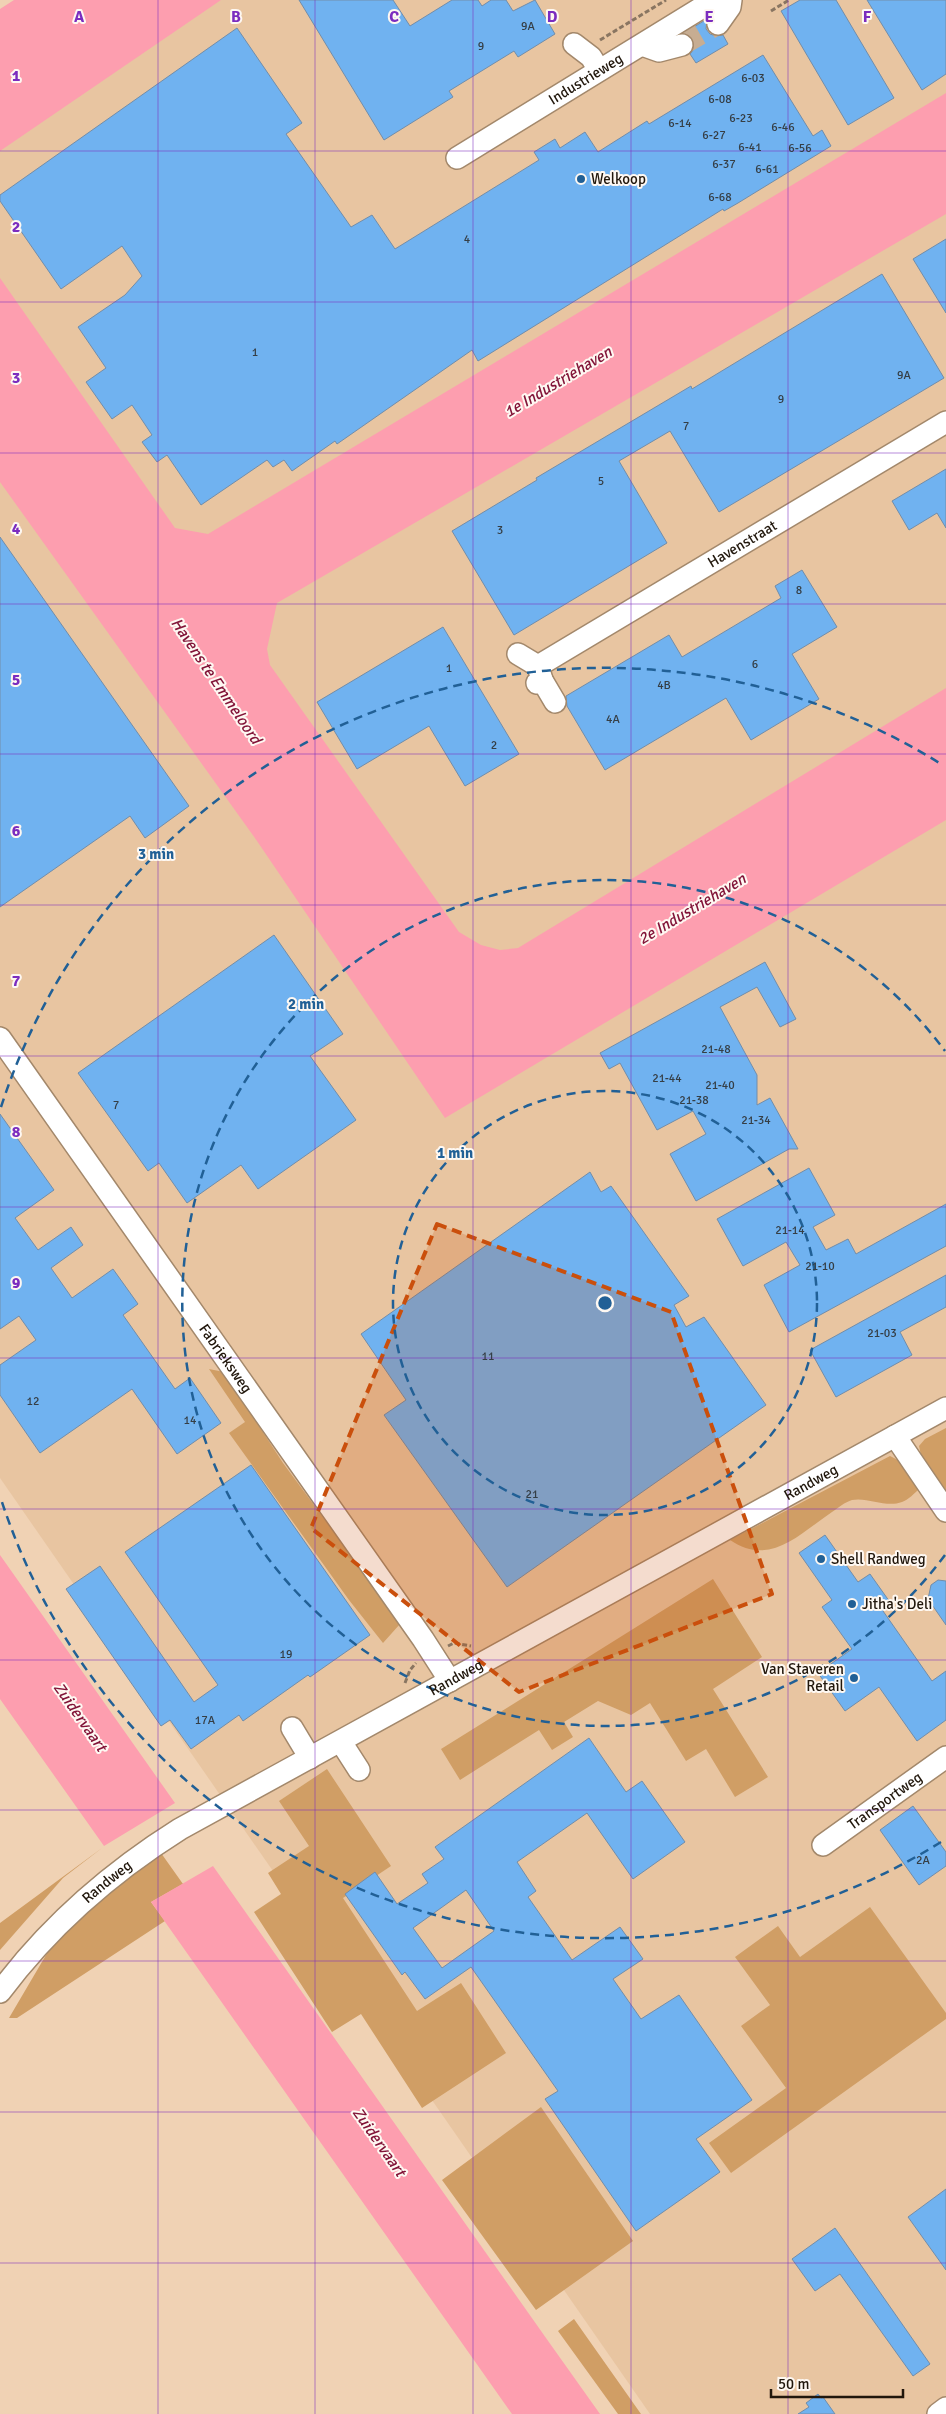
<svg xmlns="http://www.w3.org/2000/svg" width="946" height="2414" viewBox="0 0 946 2414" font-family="Signika,sans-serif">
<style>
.built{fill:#e8c5a1}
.green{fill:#d09e65}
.water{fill:#fd9eaf}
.building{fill:#70b2f0;stroke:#728da9;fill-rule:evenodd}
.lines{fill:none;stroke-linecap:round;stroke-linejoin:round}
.minor-tunnel{stroke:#c7ad92;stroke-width:21;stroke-dasharray:21 11;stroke-linecap:butt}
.minor-casing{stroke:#a3886b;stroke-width:24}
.path{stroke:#897561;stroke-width:3;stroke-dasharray:5 2.5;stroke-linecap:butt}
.minor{stroke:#fff;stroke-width:21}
.marked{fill:#ca4f0c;fill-opacity:0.2;stroke:#ca4f0c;stroke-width:4;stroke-dasharray:10 6;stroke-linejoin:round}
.grid{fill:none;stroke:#7b2cbf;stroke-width:1;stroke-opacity:0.55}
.ring{fill:none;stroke:#216096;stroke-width:2.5;stroke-dasharray:9 6}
.poi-dot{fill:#216096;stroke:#fef8f2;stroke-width:2}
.labels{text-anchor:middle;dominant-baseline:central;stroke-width:4;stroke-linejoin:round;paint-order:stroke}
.number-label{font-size:12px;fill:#353e45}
.street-label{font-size:15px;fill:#21170c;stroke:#fef8f2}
.poi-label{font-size:15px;fill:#21170c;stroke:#fef8f2;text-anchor:start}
.water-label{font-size:16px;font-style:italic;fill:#821438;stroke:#fef8f2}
.grid-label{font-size:16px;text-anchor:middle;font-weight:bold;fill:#7b2cbf;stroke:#fef8f2;stroke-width:4;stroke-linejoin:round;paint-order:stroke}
.centre{fill:#216096;stroke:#fef8f2;stroke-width:2.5}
.ring-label{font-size:15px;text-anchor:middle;font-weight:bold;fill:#216096;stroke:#fef8f2;stroke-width:4;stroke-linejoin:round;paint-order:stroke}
</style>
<rect width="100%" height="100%" fill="#f0d2b4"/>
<path class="built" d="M199,0H946V2414H650L0,1478V137Z"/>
<path class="green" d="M209,1369L224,1372L283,1463L398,1619L400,1624L383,1643L349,1600L229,1433L245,1422Z
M946,1428V1493L922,1460L919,1446L925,1439Z
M890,1456L900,1461L920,1488C915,1493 908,1500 902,1502C886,1508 868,1497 852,1500C845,1502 838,1508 832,1512C798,1535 770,1567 730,1540Z
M713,1579L762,1657L713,1689L768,1777L735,1797L706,1749L686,1761L650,1703L631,1715L598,1701L564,1722L573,1737L552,1750L539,1730L460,1780L441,1749Z
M327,1769L391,1866L343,1898L417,2011L461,1983L506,2053L422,2108L361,2014L332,2032L254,1912L281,1894L268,1873L309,1846L279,1801Z
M102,1848L63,1878L0,1950V1923Z
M161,1853L183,1884L151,1902L165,1921L17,2018H9L56,1938L108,1888Z
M870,1907L946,2013V2019L731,2173L709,2143L786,2088L741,2026L770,2005L735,1957L778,1926L800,1957Z
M541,2107L633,2241L536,2310L442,2180Z
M574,2319L641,2414H618L558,2331Z"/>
<path class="water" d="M14,0H221L0,151V9Z
M946,93V214L277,603L267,649L270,665L459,932L481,945L500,950L518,948L946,688V820L445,1118L257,841L0,482V278L175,528L208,534Z
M0,1555L175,1803L104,1846L0,1699Z
M213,1866L546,2338L600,2414H512L151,1902Z"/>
<path class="building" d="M299,0H393L410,26L452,0H478L482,6L491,0H506L513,11L535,0L555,34L518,57L514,51L449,91L453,97L384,140Z
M800,0H836L894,98L848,125L781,11Z
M867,0H946V74L922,90Z
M707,19L706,29L710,34L716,36L723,35L728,44L696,63L690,54L694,49V41L691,36L684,33Z
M237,28L302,123L286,134L351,227L372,215L395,249L539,160L534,152L555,139L560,148L585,132L598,152L647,121L649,124L763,55L813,136L822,130L831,146L738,203L724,211L723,209L478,361L472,350L337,444L335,441L292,471L284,460L273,467L267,460L201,505L167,455L157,462L142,442L152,435L132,405L112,419L86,382L106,368L78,327L125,295L142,276L122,246L61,289L0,201V195Z
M946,239V313L913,259Z
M882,274L944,378L719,512L670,431L619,461L667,543L514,635L452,531L537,480L536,478L691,386L692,389Z
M946,469V528L937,513L909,530L892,501Z
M0,537L189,806L145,838L130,816L0,907Z
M802,570L837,627L792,654L819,699L751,740L726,698L605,770L567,706L566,696L669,635L682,657L781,598L775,586Z
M443,627L519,754L465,786L429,726L357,769L317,702Z
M274,935L343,1034L310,1056L356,1120L258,1189L241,1165L187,1203L159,1163L148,1171L78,1073Z
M765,962L796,1019L780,1027L757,987L720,1007L757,1075V1105L770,1098L798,1149H789L696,1201L670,1154L706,1134L693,1111L657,1130L620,1063L609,1069L600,1053Z
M0,1114L54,1190L15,1218L38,1250L71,1227L83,1245L51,1268L72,1298L113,1269L138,1304L123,1315L175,1389L190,1378L221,1423L177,1454L132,1389L40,1453L0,1395V1365L36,1340L19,1316L0,1329Z
M809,1168L835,1215L813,1227L826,1250L848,1239L856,1254L946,1204V1246L789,1332L764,1285L800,1265L786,1242L743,1266L717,1219Z
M590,1172L601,1192L611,1186L689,1296L674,1305L686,1327L704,1317L766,1405L507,1587L384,1415L406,1400L361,1334Z
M946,1275V1307L900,1332L912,1355L836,1397L810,1350Z
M251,1465L370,1635L310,1677L308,1675L243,1721L239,1715L191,1749L170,1720L161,1726L66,1589L100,1566L194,1702L218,1685L125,1552Z
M825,1535L858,1582L870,1574L892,1605L883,1611L932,1681L946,1671V1720L917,1741L879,1687L845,1711L818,1673L852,1649L822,1607L832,1600L799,1553Z
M938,1580L946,1581V1625L928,1599L931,1585Z
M589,1738L626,1792L642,1781L685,1842L633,1879L587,1813L517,1862L536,1891L528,1897L572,1960L620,1927L643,1959L613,1979L641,2019L679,1995L752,2100L696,2139L720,2172L636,2231L545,2099L558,2091L471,1967L425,1999L405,1972L402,1975L345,1894L375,1872L397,1904L428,1883L422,1874L444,1859L435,1847ZM466,1890L494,1931L442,1968L413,1928Z
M913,1806L946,1852V1866L919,1885L880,1830Z
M946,2189V2270L908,2217Z
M835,2228L930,2364L913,2376L840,2274L815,2291L792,2259Z
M818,2394L821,2398L823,2397L835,2414H798L809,2407L806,2403Z"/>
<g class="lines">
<path class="minor-tunnel" d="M682,45L718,24"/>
<g class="minor-casing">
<g id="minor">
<path d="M718,24L730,7L731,0"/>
<path d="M574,44L591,57L599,70"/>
<path d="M642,45L659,51L682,45"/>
<path id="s1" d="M457,158L714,0"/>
<path d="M518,654L538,666L542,680L537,683"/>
<path id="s2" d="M538,666L946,422"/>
<path d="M542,680L555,702"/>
<path id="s3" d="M0,1038L423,1639L450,1681"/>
<path d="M895,1436L946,1511"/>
<path d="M292,1728L310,1758"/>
<path d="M341,1742L359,1770"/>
<path id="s4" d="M823,1845L946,1757"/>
<path id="s5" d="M0,1992C50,1925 110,1873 180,1829L946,1408"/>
<path d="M938,2414L946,2408"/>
</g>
</g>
<path class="path" d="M771,11L789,0
M600,40L666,0
M448,1646L454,1643L471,1646
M405,1683L410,1670L416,1663"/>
<use href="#minor" class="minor"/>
</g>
<path class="marked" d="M437,1224L671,1312L772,1594L519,1692L311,1528Z"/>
<path class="grid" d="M158,0V2414M315,0V2414M473,0V2414M631,0V2414M788,0V2414M0,151H946M0,302H946M0,453H946M0,604H946M0,754H946M0,905H946M0,1056H946M0,1207H946M0,1358H946M0,1509H946M0,1660H946M0,1810H946M0,1961H946M0,2112H946M0,2263H946"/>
<g class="ring">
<circle cx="605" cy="1303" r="212"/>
<path d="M945 1555A423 423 0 1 1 945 1051"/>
<path d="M941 1842A635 635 0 0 1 1 1499M1 1107A635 635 0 0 1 941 764"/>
</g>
<g class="poi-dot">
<circle cx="581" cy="179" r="5"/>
<circle cx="821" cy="1559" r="5"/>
<circle cx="852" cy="1604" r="5"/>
<circle cx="854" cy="1678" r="5"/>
</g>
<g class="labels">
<g class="number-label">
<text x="528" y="26">9A</text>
<text x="481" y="46">9</text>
<text x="753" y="78">6-03</text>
<text x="720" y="99">6-08</text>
<text x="741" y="118">6-23</text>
<text x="680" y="123">6-14</text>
<text x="783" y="127">6-46</text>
<text x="714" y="135">6-27</text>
<text x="750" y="147">6-41</text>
<text x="800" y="148">6-56</text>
<text x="724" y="164">6-37</text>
<text x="767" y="169">6-61</text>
<text x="720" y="197">6-68</text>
<text x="467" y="239">4</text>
<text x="255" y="352">1</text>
<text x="904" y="375">9A</text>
<text x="781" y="399">9</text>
<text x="686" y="426">7</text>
<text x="601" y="481">5</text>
<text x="500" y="530">3</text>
<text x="799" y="590">8</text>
<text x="755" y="664">6</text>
<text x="449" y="668">1</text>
<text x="664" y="685">4B</text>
<text x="613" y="719">4A</text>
<text x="494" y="745">2</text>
<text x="716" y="1049">21-48</text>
<text x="667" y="1078">21-44</text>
<text x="720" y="1085">21-40</text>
<text x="694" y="1100">21-38</text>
<text x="116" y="1105">7</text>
<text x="756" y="1120">21-34</text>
<text x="790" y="1230">21-14</text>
<text x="820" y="1266">21-10</text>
<text x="882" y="1333">21-03</text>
<text x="488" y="1356">11</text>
<text x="33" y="1401">12</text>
<text x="190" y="1420">14</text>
<text x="532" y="1494">21</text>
<text x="286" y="1654">19</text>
<text x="205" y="1720">17A</text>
<text x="923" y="1860">2A</text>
</g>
<g class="street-label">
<text stroke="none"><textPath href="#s1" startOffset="151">Industrieweg</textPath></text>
<text stroke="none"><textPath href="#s2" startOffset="238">Havenstraat</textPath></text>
<text stroke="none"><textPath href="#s3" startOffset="392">Fabrieksweg</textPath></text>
<text stroke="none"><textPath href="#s5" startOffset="964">Randweg</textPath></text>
<text stroke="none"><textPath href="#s5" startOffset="559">Randweg</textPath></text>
<text stroke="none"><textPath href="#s4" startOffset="76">Transportweg</textPath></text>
<text stroke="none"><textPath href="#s5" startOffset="154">Randweg</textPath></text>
</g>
<g class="poi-label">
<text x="591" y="179">Welkoop</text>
<text x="831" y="1559">Shell Randweg</text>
<text x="862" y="1604">Jitha's Deli</text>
<text x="844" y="1669" text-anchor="end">Van Staveren<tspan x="844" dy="17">Retail</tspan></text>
</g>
<g class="water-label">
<text transform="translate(558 382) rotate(-31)">1e Industriehaven</text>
<text transform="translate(216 681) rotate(56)">Havens te Emmeloord</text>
<text transform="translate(692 909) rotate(-31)">2e Industriehaven</text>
<text transform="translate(80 1717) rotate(55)">Zuidervaart</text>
<text transform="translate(379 2142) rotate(55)">Zuidervaart</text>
</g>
</g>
<g class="grid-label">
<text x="79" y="22">A</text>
<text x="236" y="22">B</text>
<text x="394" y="22">C</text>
<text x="552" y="22">D</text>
<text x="709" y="22">E</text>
<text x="867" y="22">F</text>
<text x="16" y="81">1</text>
<text x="16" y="232">2</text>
<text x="16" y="383">3</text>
<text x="16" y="534">4</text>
<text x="16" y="685">5</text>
<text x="16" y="836">6</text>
<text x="16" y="986">7</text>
<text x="16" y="1137">8</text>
<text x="16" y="1288">9</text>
</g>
<circle cx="605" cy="1303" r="8" class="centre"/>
<g class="ring-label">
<text x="156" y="859">3 min</text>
<text x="306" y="1009">2 min</text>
<text x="455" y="1158">1 min</text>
</g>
<path d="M771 2389v8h132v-8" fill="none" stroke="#21170c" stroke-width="2.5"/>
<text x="778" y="2389" font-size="15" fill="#21170c" stroke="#fef8f2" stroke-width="4" paint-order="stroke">50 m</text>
</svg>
